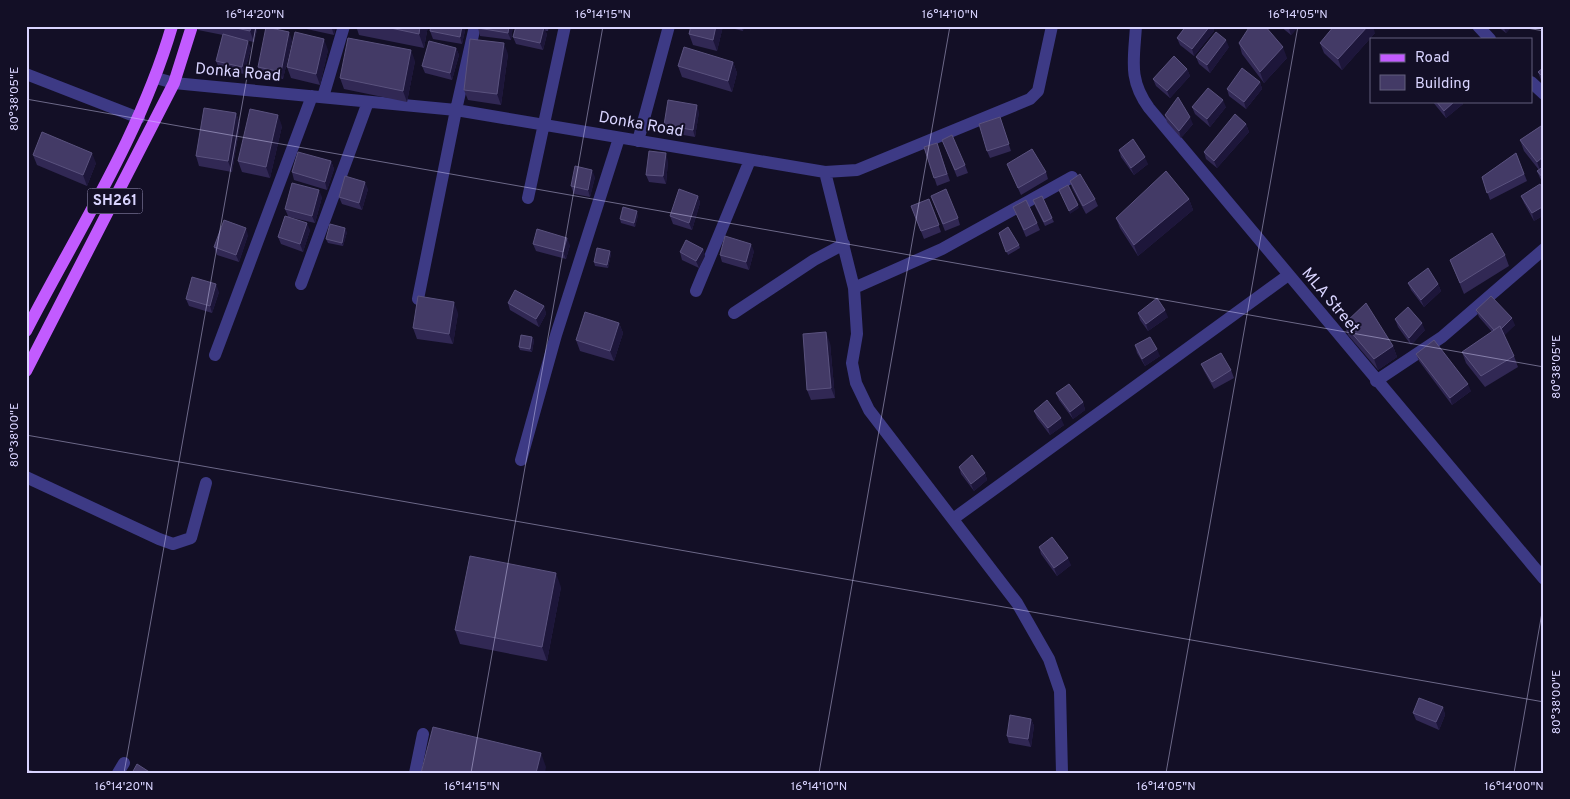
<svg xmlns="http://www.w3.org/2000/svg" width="1570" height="799" viewBox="0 0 1570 799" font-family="Overpass,sans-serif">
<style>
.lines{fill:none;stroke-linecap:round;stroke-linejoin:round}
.minor{stroke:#3d3a85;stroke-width:12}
.major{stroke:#c25bff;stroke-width:12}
.wall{fill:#312854}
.shaded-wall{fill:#1d163a}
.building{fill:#433a66;stroke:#5a527e}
.ticks{fill:none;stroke:#d9d4ff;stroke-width:1;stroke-opacity:0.45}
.labels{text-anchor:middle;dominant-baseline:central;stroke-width:4;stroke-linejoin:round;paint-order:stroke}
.shield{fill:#130f26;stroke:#9e99be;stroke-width:1}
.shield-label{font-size:15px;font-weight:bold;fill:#d9d4ff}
.street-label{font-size:16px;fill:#d9d4ff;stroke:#130f26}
.neatline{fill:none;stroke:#d9d4ff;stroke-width:2}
.ticks-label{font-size:12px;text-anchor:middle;fill:#d9d4ff}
</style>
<rect width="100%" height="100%" fill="#130f26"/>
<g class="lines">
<path class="minor" d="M1136,26C1134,60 1128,79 1149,108L1544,579
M1478,26L1490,39
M26,74L139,118
M156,78L174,83L456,110L825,172L857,170L1030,99L1038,91L1052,26
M1531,82L1544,94
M323,97L344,26
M638,141L669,26
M825,172L854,288L857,334L852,363L856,383L869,410L1017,603L1049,659L1060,691L1062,773
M528,198L565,26
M301,284L368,102
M854,288L942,249L1072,177
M696,291L750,160
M418,299L456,110L475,26
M734,313L814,260L844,244
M215,355L312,96
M1376,381L1442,337L1544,249
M521,460L556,335L619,138
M26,477L159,539L173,544L191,538L206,483
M953,519L1287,276
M118,773L124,763
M415,773L423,734"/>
<path class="major" d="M26,331C78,230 140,136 172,26
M26,371L174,83L192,26"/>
</g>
<path class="wall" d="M197,26H258L254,42L244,40L251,48L244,74L219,68L216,61L223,35L198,30Z
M293,26H336L334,35Z
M356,26H428L424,48L359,35Z
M431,26H466L462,44L433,39L430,31Z
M513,26L511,40L480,36L478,28Z
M516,26H549L548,31H545L547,34L543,50L516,44L513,37Z
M691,26H723L717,51L693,45L689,34Z
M723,26H744L743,31Z
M1186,26H1213L1214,31L1194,56L1180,45L1177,38Z
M1280,26H1299L1291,35Z
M1497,26H1512L1506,33Z
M1375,33L1342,70L1324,53L1320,43Z
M292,40L283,79L260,74L258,67Z
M1239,43L1287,58L1264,83L1242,54Z
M1229,47L1210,73L1199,64L1196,57Z
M456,48L459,55L452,80L425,73L422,66Z
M328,50L320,85L291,78L287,67Z
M508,54L501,105L468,100L464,90Z
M415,61L407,102L344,89L340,78Z
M733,62L737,73L732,92L682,77L678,66Z
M1544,67V83L1541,80L1538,72Z
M1187,69L1190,76L1170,98L1156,86L1153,79Z
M1260,82L1262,89L1246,109L1229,96L1227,89Z
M1432,101H1462L1463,104L1446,118Z
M1192,107H1226L1210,127L1195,114Z
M699,112L695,137L666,132L664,125Z
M236,113L240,124L232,172L199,166L196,156Z
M1165,115L1193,124L1181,138L1167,122Z
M1000,117L1011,151L990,158L987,151Z
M1246,124L1249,132L1217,168L1206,159L1204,152Z
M1544,124V183L1540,178L1537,171L1539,170L1524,151L1520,140Z
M282,126L270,178L242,172L238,161Z
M942,140L965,165L968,173L957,177Z
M937,143L950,181L937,186L924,147Z
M1119,150L1148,164L1134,175L1121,157Z
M1516,153L1527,181L1490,200L1482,177Z
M33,155L96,163L87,186L37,165Z
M331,161L334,169L327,190L294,180L292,172Z
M668,161L666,184L649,182L646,175Z
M1007,164L1046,172L1048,179L1021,195Z
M595,177L590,197L574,194L571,186Z
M1070,181L1095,199L1098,206L1086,214L1072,188Z
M368,189L362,210L342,204L339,197Z
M1544,191V215L1534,221L1524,203L1521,196Z
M698,196L700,203L692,230L673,224L670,216Z
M931,196L958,218L960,225L945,231Z
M322,197L315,223L289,217L310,230L303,252L281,244L278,237L288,216L285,209Z
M929,199L941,232L924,239L911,206Z
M1189,199L1193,210L1138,256L1120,228L1116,218Z
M1034,204L1052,218L1054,222L1045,226Z
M1013,207L1037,223L1040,230L1026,237Z
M638,215L635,227L621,223L620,219Z
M347,232L343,246L328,243L326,239Z
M999,233L1019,245L1020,248L1008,255Z
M248,235L239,262L217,255L214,247Z
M533,244L570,245L566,259L536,251Z
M703,249L705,256L699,268L682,260L680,252Z
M754,251L749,270L722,262L720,255Z
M611,254L608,268L595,266L594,262Z
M1505,255L1509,266L1464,294L1450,260Z
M1408,283L1438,284L1441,291L1424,307L1411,290Z
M219,292L212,313L189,306L186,299Z
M508,303L544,306L546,314L539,327L510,310Z
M1476,310L1515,325L1504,335L1514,356L1518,367L1485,387L1466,363L1462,352L1492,332L1479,317Z
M458,313L453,344L417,339L413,328Z
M1138,313L1168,317L1148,331L1140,320Z
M1395,319L1425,330L1411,345L1398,327Z
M619,323L623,333L614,361L580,351L576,340Z
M1344,324L1393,346L1397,357L1378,370L1348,335Z
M532,337L534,340L532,352L520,350L519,347Z
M830,343L835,398L811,400L807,390Z
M1135,345L1160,356L1145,366L1137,353Z
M1416,354L1471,391L1452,405L1419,361Z
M1201,364L1231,370L1234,378L1214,389L1204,371Z
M1056,393L1083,402L1085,410L1073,419L1059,400Z
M1034,411L1064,425L1050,435L1037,418Z
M959,467L985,473L987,480L974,491L961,474Z
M1039,547L1071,565L1057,576L1041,554Z
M561,587L547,661L460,644L455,630Z
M1443,707L1445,715L1439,730L1416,720L1413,713Z
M1031,719L1034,726L1031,747L1009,743L1007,736Z"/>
<path class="shaded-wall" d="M251,26H258L254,42L250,31Z
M331,26H336L334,35Z
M420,26H428L424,48L419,34Z
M462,26H466L462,44L460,37Z
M509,26H513L511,40L508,33Z
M716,26H723L717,51L713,40Z
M741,26H744L743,31Z
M1210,26H1213L1214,31L1194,56L1192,49Z
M1288,26H1299L1291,35Z
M1368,26H1373L1375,33L1342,70L1338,59Z
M1503,26H1512L1506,33Z
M544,27L547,34L543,50L540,43Z
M289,32L292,40L283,79L281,72Z
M324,39L328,50L320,85L316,74Z
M1226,40L1229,47L1210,73L1207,65Z
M248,41L251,48L244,74L242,67Z
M504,43L508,54L501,105L497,94Z
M1283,47L1287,58L1264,83L1260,72Z
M456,48L459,55L452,80L450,73Z
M411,50L415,61L407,102L403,91Z
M733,62L737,73L732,92L728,81Z
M1187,69L1190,76L1170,98L1167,91Z
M26,81L29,88L26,100Z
M1260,82L1262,89L1246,109L1244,102Z
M1223,100L1226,107L1210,127L1207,119Z
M1455,101H1462L1463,104L1446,118L1444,111Z
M697,105L699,112L695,137L693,130Z
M236,113L240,124L232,172L228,161Z
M278,115L282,126L270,178L266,167Z
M1190,117L1193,124L1181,138L1179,131Z
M1246,124L1249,132L1217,168L1214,161Z
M92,153L96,163L87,186L83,175Z
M666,153L668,161L666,184L663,176Z
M1544,156V171L1541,173L1537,162Z
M1145,157L1148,164L1134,175L1131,168Z
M331,161L334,169L327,190L325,182Z
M592,170L595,177L590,197L588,190Z
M365,182L368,189L362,210L359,203Z
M319,190L322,197L315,223L312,216Z
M698,196L700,203L692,230L689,223Z
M1189,199L1193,210L1138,256L1134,245Z
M1078,205L1079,208L1070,214L1069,211Z
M1544,206V215L1534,221L1532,213Z
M637,211L638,215L635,227L634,223Z
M307,223L310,230L303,252L300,244Z
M246,228L248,235L239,262L236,255Z
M345,228L347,232L343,246L342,243Z
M567,238L570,245L566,259L563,252Z
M751,244L754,251L749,270L746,262Z
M703,249L705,256L699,268L696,261Z
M610,251L611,254L608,268L607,265Z
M216,284L219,292L212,313L210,306Z
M1438,284L1441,291L1424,307L1421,300Z
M454,302L458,313L453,344L449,334Z
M544,306L546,314L539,327L536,319Z
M1165,310L1168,317L1148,331L1146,324Z
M1512,318L1515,325L1500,340L1497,332Z
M619,323L623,333L614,361L610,351Z
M1422,323L1425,330L1411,345L1409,338Z
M826,332L830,343L835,398L831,388Z
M532,337L534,340L532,352L530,349Z
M1393,346L1397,357L1378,370L1374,359Z
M1157,349L1160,356L1145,366L1142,359Z
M1468,384L1471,391L1452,405L1450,398Z
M1083,402L1085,410L1073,419L1070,412Z
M1061,418L1064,425L1050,435L1048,428Z
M985,473L987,480L974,491L971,484Z
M1068,558L1071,565L1057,576L1054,568Z
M556,573L561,587L547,661L542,647Z
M1443,707L1445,715L1439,730L1436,722Z
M1031,719L1034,726L1031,747L1028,739Z
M541,753L546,767L545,773H536Z"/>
<path class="building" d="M227,26H251L250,31Z
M381,26H420L419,34Z
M431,26H462L460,37L430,31Z
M478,26H509L508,33L478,28Z
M516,26H541L544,27L540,43L513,37Z
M691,26H716L713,40L689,34Z
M1186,26H1210L1192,49L1177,38Z
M1250,26H1265L1283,47L1260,72L1239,43Z
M1334,26H1368L1338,59L1320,43Z
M266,27L289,32L281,72L258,67Z
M295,32L324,39L316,74L287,67Z
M1216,32L1226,40L1207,65L1196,57Z
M223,34L248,41L242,67L216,61Z
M348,38L411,50L403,91L340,78Z
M470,39L504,43L497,94L464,90Z
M429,41L456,48L450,73L422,66Z
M684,47L733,62L728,81L678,66Z
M1174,56L1187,69L1167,91L1153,79Z
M1544,67V78L1538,72Z
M1242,68L1260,82L1244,102L1227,89Z
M1208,88L1223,100L1207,119L1192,107Z
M1178,97L1190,117L1179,131L1165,115Z
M668,100L697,105L693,130L664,125Z
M1436,101H1455L1444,111Z
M204,108L236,113L228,161L196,156Z
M250,109L278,115L266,167L238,161Z
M1235,114L1246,124L1214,161L1204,152Z
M1000,117L1009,144L987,151L979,124Z
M1544,124V156L1537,162L1520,140Z
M42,132L92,153L83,175L33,155Z
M952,135L965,165L955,170L942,140Z
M1133,139L1145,157L1131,168L1119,150Z
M937,143L947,174L934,178L924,147Z
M1032,149L1046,172L1018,188L1007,164Z
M649,151L666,153L663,176L646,175Z
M298,152L331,161L325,182L292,172Z
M1516,153L1524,174L1487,193L1482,177Z
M575,166L592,170L588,190L571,186Z
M1544,166V179L1537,171Z
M1166,171L1189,199L1134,245L1116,218Z
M1080,174L1095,199L1083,206L1070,181Z
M345,176L365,182L359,203L339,197Z
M292,183L319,190L312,216L285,209Z
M1540,184L1544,191V206L1532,213L1521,196Z
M1068,185L1078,205L1069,211L1059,190Z
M679,189L698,196L689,223L670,216Z
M946,189L958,218L943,224L931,196Z
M1042,196L1052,218L1044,222L1033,200Z
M929,199L939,225L921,231L911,206Z
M1026,200L1037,223L1024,230L1013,207Z
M623,207L637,211L634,223L620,219Z
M285,216L307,223L300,244L278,237Z
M224,220L246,228L236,255L214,247Z
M330,224L345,228L342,243L326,239Z
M1008,227L1019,245L1006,252L999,233Z
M537,229L567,238L563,252L533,244Z
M1492,233L1505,255L1460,283L1450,260Z
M725,236L751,244L746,262L720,255Z
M686,240L703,249L696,261L680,252Z
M597,248L610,251L607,265L594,262Z
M1428,268L1438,284L1421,300L1408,283Z
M192,277L216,284L210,306L186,299Z
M515,290L544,306L536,319L508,303Z
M418,296L454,302L449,334L413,328Z
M1491,296L1512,318L1501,329L1500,326L1494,330L1476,310Z
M1157,298L1165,310L1146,324L1138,313Z
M1366,303L1393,346L1374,359L1344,324Z
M1408,307L1422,323L1409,338L1395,319Z
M585,312L619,323L610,351L576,340Z
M1500,326L1514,356L1481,376L1462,352Z
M826,332L831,388L807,390L803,334Z
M521,335L532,337L530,349L519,347Z
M1150,337L1157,349L1142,359L1135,345Z
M1434,340L1468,384L1450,398L1416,354Z
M1221,353L1231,370L1212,382L1201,364Z
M1069,384L1083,402L1070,412L1056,393Z
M1047,400L1061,418L1048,428L1034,411Z
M972,455L985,473L971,484L959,467Z
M1052,537L1068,558L1054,568L1039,547Z
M470,556L556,573L542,647L455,630Z
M1419,698L1443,707L1436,722L1413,713Z
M1010,715L1031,719L1028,739L1007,736Z
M433,727L541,753L536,773H421Z
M137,764L151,773H132Z"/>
<path class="ticks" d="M1515,26L1544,31M26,99L1544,367M26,435L1544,702M26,770L40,773M124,773L256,26M471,773L603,26M819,773L950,26M1166,773L1298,26M1514,773L1544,601"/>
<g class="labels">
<rect class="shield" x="87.5" y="188.5" width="55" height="25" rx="4"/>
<g class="shield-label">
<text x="115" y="201">SH261</text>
</g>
<g class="street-label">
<text transform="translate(238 73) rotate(5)">Donka Road</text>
<text transform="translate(641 125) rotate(10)">Donka Road</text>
<text transform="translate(1330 301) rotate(50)">MLA Street</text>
</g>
</g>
<rect width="1570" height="799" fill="none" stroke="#130f26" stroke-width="55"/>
<rect x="1370" y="38" width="162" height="65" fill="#130f26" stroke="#625e7d"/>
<rect x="1380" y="54" width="25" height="8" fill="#c25bff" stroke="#625e7d"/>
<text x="1415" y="62" font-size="15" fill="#d9d4ff">Road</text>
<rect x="1380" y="75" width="25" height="15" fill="#433a66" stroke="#625e7d"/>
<text x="1415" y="88" font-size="15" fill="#d9d4ff">Building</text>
<rect x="28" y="28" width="1514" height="744" class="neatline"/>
<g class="ticks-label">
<text x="255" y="18">16°14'20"N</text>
<text x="603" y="18">16°14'15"N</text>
<text x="950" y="18">16°14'10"N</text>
<text x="1298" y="18">16°14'05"N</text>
<text transform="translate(14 99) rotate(-90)" y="4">80°38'05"E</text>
<text transform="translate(1556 367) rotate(-90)" y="4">80°38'05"E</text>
<text transform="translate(14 435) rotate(-90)" y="4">80°38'00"E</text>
<text transform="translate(1556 702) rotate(-90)" y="4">80°38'00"E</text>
<text x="124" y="790">16°14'20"N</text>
<text x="472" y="790">16°14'15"N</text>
<text x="819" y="790">16°14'10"N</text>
<text x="1166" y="790">16°14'05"N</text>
<text x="1514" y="790">16°14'00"N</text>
</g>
</svg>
